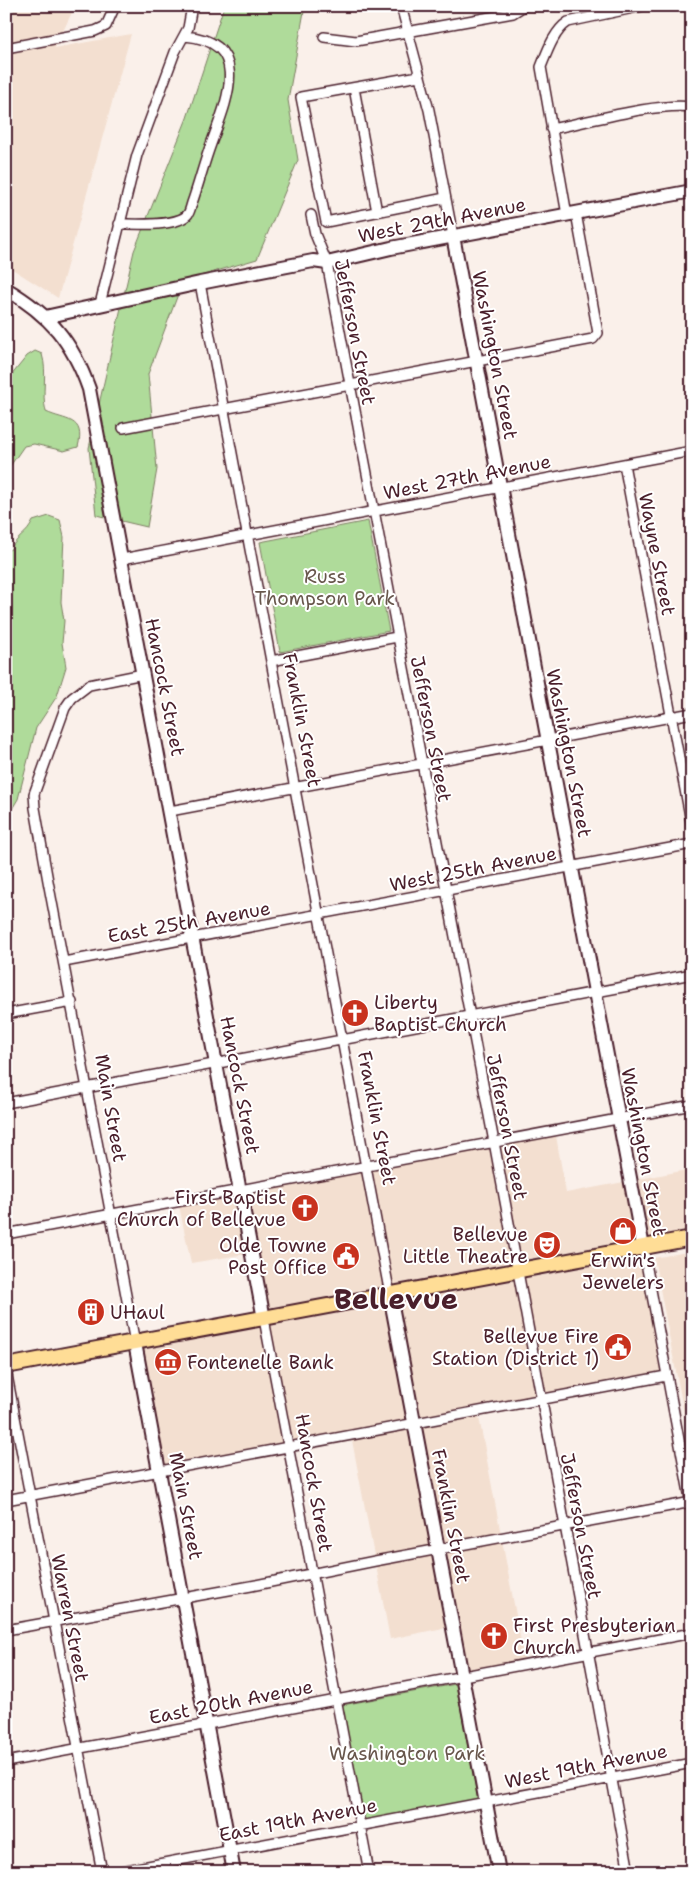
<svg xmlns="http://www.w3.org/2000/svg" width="698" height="1878" viewBox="0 0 698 1878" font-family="'Shantell Sans',sans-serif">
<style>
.built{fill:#f3dfd0}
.green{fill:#afdb9a;stroke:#7c7d62}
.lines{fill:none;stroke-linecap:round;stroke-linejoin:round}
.street-casing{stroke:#4a1f2b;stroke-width:12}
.secondary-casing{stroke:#4a1f2b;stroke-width:16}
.primary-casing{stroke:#4a1f2b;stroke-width:18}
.street{stroke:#fff;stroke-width:9}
.secondary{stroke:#fff;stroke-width:12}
.primary{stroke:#ffdd96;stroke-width:14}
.labels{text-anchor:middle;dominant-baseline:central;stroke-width:4;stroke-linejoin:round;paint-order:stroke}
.street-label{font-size:19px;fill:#4a1f2b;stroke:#fff}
.park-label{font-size:19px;fill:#68574c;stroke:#fff}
.poi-label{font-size:19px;fill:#4a1f2b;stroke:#fff;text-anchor:start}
.town-label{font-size:29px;font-weight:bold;fill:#4a1f2b;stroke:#fff}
</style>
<rect width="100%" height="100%" fill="#faf0ea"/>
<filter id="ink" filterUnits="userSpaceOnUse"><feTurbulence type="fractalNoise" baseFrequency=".02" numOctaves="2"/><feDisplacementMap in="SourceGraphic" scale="10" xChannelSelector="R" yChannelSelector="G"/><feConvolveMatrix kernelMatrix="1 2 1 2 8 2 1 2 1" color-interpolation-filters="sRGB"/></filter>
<g filter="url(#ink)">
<path class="built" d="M6,6H75L55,48L131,34L58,298L6,265Z
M555,1130L566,1193L692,1169V1237L643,1247L666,1376L478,1412L525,1663L463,1675L453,1626L390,1639L351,1435L160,1472L135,1343L264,1319L252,1253L191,1263L178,1201Z
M692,1251V1454L654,1258Z"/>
<path class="green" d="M224,6H305L288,100L298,160L257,259L183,281L148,374L157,469L147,527L96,515L89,448L134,251L187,118Z
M35,351L42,354C48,374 41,392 46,412C65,421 86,417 78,447L64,451L34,444L24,446L8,469L6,478V382L27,356Z
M49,516L60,520L64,537L61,602L64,621L62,643L66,667L57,696L36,728L18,799L6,819V548L10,550C18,535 26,536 33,521Z
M368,521L389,631L280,652L260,542Z
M456,1684L478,1800L359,1822L337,1706Z"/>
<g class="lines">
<g class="street-casing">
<path id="street" d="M401,6L429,110L453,236
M324,37L356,41L513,13L524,6
M6,48L95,31L106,26L115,6
M419,76L301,97L326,222L445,198
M354,88L377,212
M551,129C588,122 657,102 692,107
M311,215L315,234L327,263L494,1142L629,1872
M567,215L541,67C547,52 554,31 568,22L643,6
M119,224C136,224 178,227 188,214C190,211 191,206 192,203C199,183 204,163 211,144C226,103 254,42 185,36
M200,283L390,1295
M100,304L137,155L175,52L188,28L192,6
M123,428L593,339L598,333L576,213
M624,464L692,827
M122,559L692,451
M271,661L397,637
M170,811L692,713
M64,962L692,844
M6,1014L72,1002
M6,1103L692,974
M6,1234L692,1105
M643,1247L692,1509
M264,1319L369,1872
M135,1343L48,881L35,808L34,794L65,708L72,698L89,685L143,674
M6,1370L102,1872
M6,1500L666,1376
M6,1630L251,1586L375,1561L692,1502
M6,1762L692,1633
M116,1872L692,1763"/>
</g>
<g class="secondary-casing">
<path id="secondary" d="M453,236L643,1247
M6,289C50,315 72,341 89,389L264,1319
M45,317L200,283L313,261L327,263L391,248L692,191
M390,1295L499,1872
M135,1343L234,1872"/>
</g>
<g class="primary-casing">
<path id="primary" d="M6,1366L692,1238"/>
</g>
<use href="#street" class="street"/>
<use href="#secondary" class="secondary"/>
<use href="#primary" class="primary"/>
</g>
</g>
<defs>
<g id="church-disc" transform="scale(1.4375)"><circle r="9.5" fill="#c8321e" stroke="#fff"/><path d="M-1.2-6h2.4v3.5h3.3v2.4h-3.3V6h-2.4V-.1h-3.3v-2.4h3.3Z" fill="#fff"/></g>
<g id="shop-disc" transform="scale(1.4375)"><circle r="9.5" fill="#c8321e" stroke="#fff"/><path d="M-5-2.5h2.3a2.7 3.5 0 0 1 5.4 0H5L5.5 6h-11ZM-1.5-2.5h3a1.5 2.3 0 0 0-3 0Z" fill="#fff"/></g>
<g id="theatre-disc" transform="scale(1.4375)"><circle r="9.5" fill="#c8321e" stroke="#fff"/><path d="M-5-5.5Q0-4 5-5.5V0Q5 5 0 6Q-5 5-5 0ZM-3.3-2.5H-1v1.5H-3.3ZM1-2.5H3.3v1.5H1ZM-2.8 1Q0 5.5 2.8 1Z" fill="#fff"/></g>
<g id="civic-disc" transform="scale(1.4375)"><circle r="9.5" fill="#c8321e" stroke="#fff"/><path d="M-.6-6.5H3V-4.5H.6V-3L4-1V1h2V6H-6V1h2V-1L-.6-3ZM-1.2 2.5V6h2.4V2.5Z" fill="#fff"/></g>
<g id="building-disc" transform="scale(1.4375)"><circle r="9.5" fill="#c8321e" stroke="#fff"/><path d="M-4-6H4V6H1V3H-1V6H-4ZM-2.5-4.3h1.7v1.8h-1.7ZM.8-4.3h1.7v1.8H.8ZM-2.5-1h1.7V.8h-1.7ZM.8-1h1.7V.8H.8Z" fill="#fff"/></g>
<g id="museum-disc" transform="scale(1.4375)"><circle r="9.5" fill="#c8321e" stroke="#fff"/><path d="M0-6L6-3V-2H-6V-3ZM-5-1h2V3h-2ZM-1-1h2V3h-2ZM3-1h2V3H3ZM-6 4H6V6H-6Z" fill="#fff"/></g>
</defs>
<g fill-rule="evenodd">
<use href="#church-disc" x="355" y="1013"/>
<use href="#church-disc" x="305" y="1208"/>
<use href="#shop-disc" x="623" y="1231"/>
<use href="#theatre-disc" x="547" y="1245"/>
<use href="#civic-disc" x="346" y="1256"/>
<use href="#building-disc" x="91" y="1312"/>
<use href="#civic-disc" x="618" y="1347"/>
<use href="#museum-disc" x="168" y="1362"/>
<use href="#church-disc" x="494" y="1636"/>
</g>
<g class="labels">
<g class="street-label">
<text transform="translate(442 220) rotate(-11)">West 29th Avenue</text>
<text transform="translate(355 332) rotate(79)">Jefferson Street</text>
<text transform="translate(495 355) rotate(79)">Washington Street</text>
<text transform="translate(467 477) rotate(-11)">West 27th Avenue</text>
<text transform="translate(657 554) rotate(79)">Wayne Street</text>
<text transform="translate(165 687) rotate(79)">Hancock Street</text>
<text transform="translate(302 720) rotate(79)">Franklin Street</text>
<text transform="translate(431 729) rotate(79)">Jefferson Street</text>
<text transform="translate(569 753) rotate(79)">Washington Street</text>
<text transform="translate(473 869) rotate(-11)">West 25th Avenue</text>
<text transform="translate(189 922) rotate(-10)">East 25th Avenue</text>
<text transform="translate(240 1085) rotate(79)">Hancock Street</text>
<text transform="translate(111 1108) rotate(80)">Main Street</text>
<text transform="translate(377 1118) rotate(79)">Franklin Street</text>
<text transform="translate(507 1127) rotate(79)">Jefferson Street</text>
<text transform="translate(644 1152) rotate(79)">Washington Street</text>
<text transform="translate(314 1483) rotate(80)">Hancock Street</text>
<text transform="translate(186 1506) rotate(79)">Main Street</text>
<text transform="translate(451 1516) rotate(79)">Franklin Street</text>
<text transform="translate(581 1526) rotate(79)">Jefferson Street</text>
<text transform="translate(70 1618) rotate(79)">Warren Street</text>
<text transform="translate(231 1702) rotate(-11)">East 20th Avenue</text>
<text transform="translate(586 1766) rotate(-11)">West 19th Avenue</text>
<text transform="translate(298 1820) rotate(-11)">East 19th Avenue</text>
</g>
<g class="park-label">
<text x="325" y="576">Russ<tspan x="325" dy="22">Thompson Park</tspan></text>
<text x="407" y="1753">Washington Park</text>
</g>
<g class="poi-label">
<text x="374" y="1002">Liberty<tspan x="374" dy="22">Baptist Church</tspan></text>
<text x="286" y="1197" text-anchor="end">First Baptist<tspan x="286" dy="22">Church of Bellevue</tspan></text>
<text x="528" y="1234" text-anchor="end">Bellevue<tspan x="528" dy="22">Little Theatre</tspan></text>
<text x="327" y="1245" text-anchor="end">Olde Towne<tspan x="327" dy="22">Post Office</tspan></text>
<text x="623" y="1260" text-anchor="middle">Erwin's<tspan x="623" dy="22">Jewelers</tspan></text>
<text x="110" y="1312">UHaul</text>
<text x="599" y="1336" text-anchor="end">Bellevue Fire<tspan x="599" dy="22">Station (District 1)</tspan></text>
<text x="187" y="1362">Fontenelle Bank</text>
<text x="513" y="1625">First Presbyterian<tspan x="513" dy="22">Church</tspan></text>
</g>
<g class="town-label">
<text x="396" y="1298">Bellevue</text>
</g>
</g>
<rect width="698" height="1878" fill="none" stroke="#fff" stroke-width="25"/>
<rect x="12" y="12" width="673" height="1853" fill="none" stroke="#4a1f2b" stroke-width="2" filter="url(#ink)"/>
</svg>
